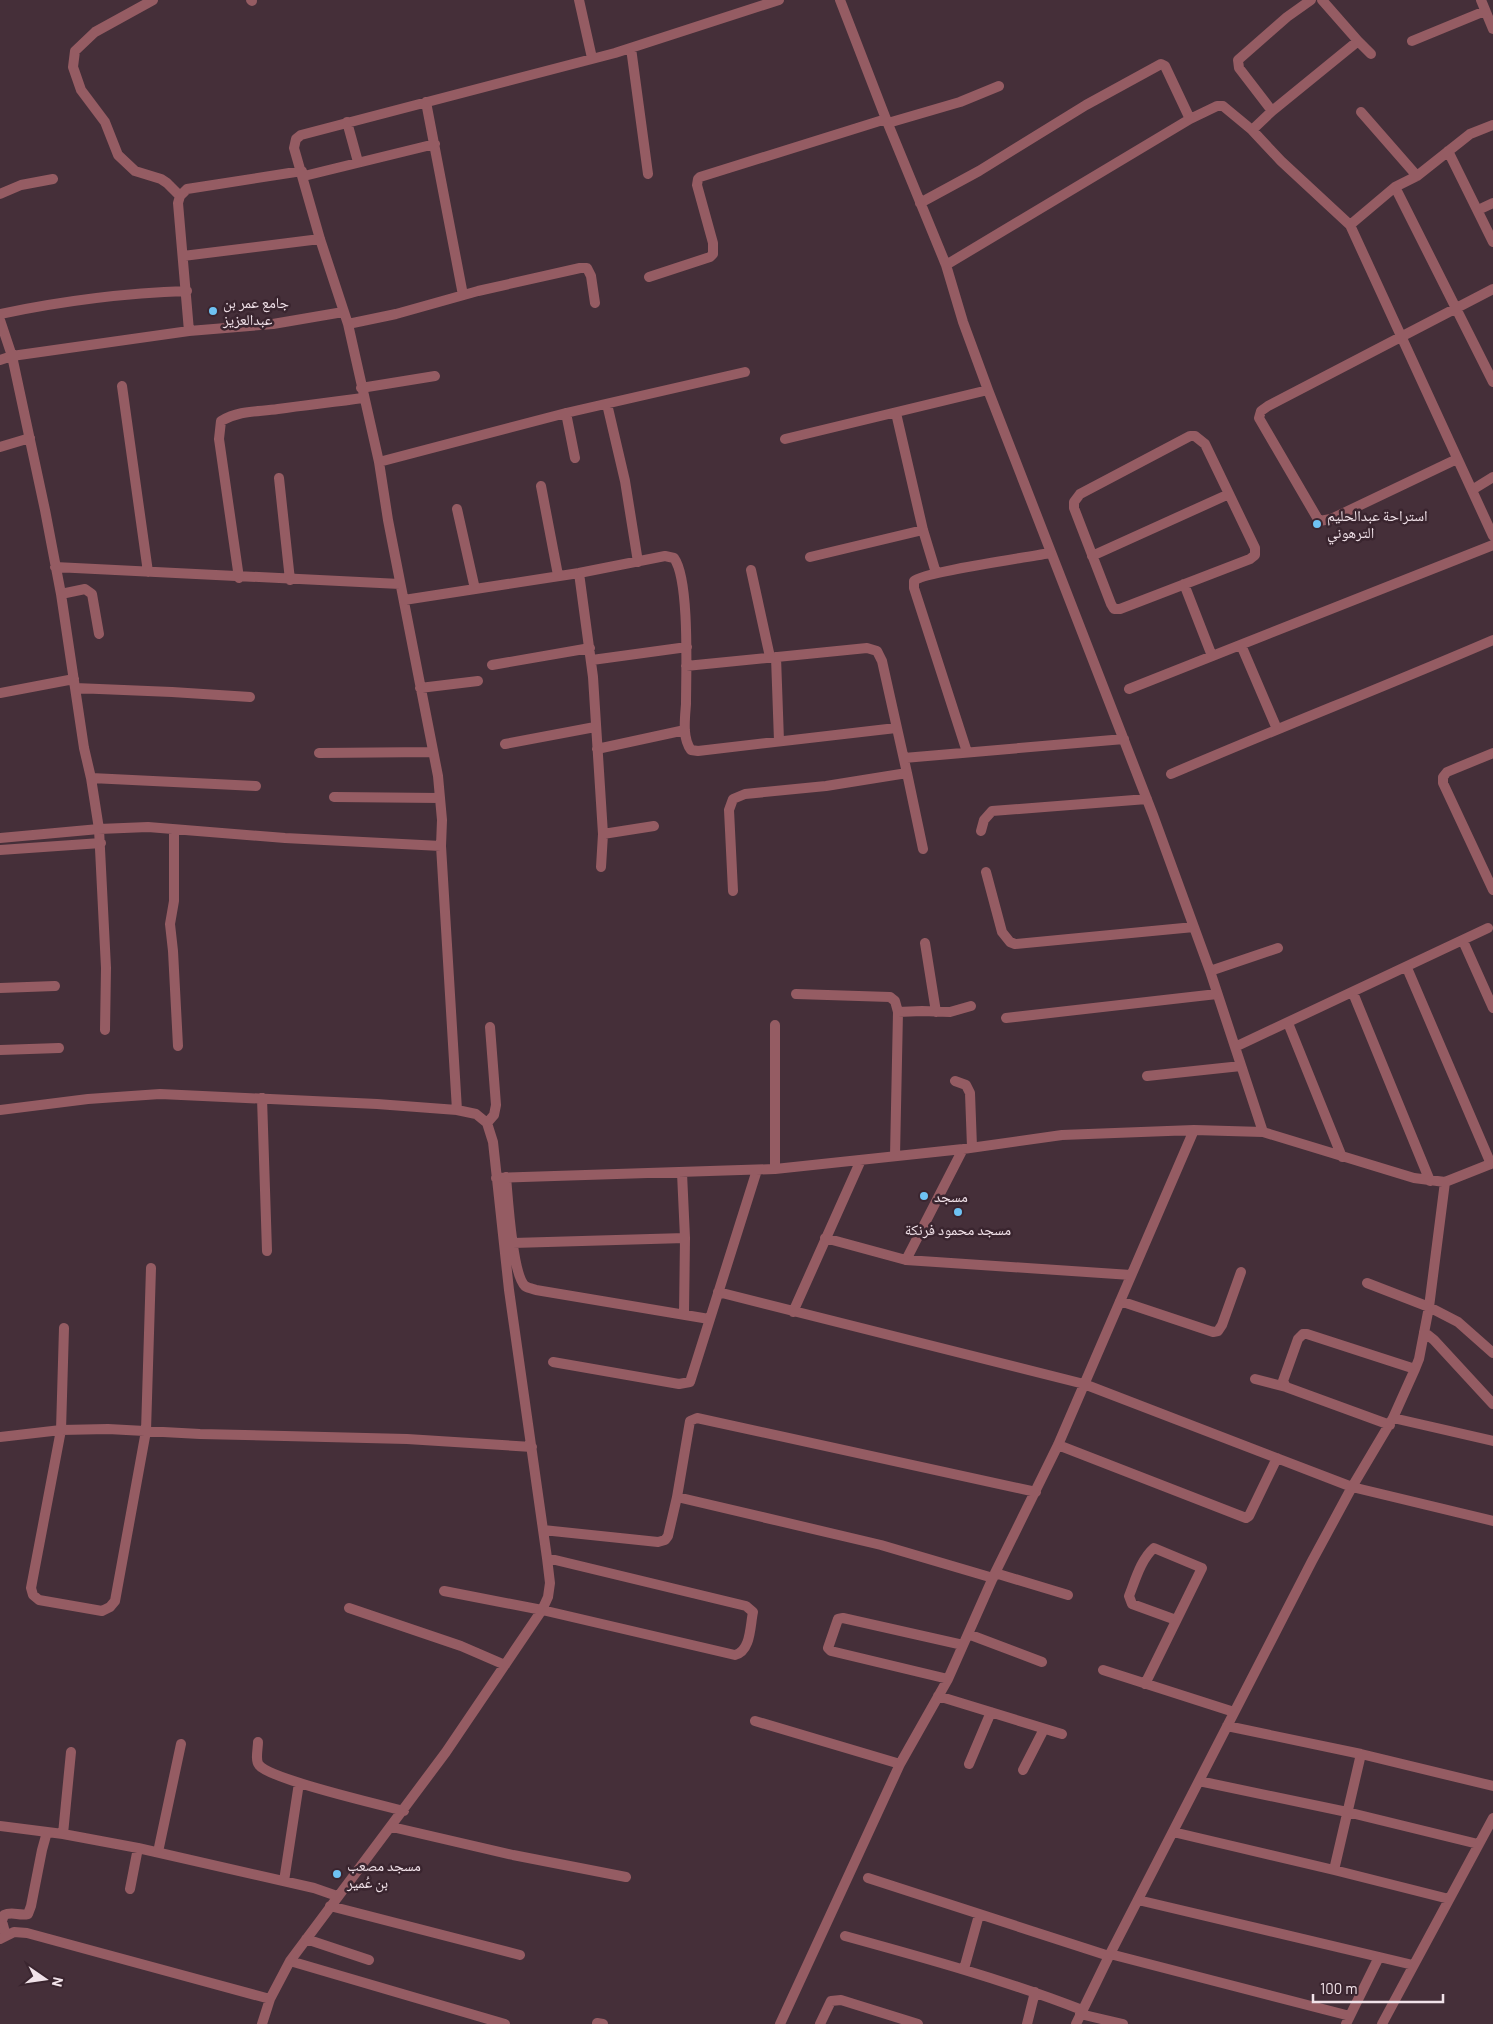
<svg xmlns="http://www.w3.org/2000/svg" width="1493" height="2024" viewBox="0 0 1493 2024" font-family="Barlow,'Noto Naskh Arabic',sans-serif">
<style>
.lines{fill:none;stroke-linecap:round;stroke-linejoin:round}
.minor{stroke:#955c63;stroke-width:10}
.poi-dot{fill:#6ec2f3;stroke:#3a252f;stroke-width:2}
.labels{text-anchor:middle;dominant-baseline:central;stroke-width:5;stroke-linejoin:round;paint-order:stroke}
.poi-label{font-size:15px;fill:#f1e2e9;stroke:#3a252f;text-anchor:start}
</style>
<rect width="100%" height="100%" fill="#452f39"/>
<g class="lines">
<path class="minor" d="M153,0L95,32L75,51L73,67L81,90L105,122L118,155L135,171L161,179L167,183L180,196
M251,0L252,1
M579,0L592,58
M840,0L886,119L946,265L963,322L988,390L1153,815L1210,971L1263,1132
M1481,0L1493,29
M1358,41L1371,54
M1412,41L1485,11
M631,48L648,174
M426,102L463,295
M1272,111L1239,68L1238,60L1287,17L1311,0
M1361,112L1417,176
M347,122L358,162
M888,123L960,102L999,86
M1252,130L1272,111L1358,41L1322,0
M1448,151L1493,242
M304,176L435,144
M1395,187L1493,382
M0,194L21,185L53,179
M920,203L979,171L1086,105L1161,64L1165,66L1190,119
M1478,210L1493,203
M1350,225L1395,187L1417,176L1470,134L1493,125
M183,256L320,239
M946,265L1190,119L1217,106H1223L1252,130L1281,161L1350,225L1493,536
M649,277L710,257L713,254V243L697,185L698,179L700,177L886,119
M0,314C62,301 124,293 187,291
M0,320L12,356L45,510L61,594L84,748L91,778L99,829L106,968L105,1030
M348,324L396,314L478,291L580,268H587L591,276L595,303
M189,331L178,203L180,196L187,189L302,171
M0,360L12,356L189,331L273,324L343,312
M122,386L148,572
M361,388L435,376
M607,404L625,481L638,562
M566,413L575,458
M896,413L923,530L936,573
M1190,436H1195L1205,444L1255,548V555L1250,559L1120,609H1114L1111,604L1074,508V502L1080,494Z
M785,439L988,390
M0,447L30,438
M1457,459L1331,519L1319,521L1259,418L1261,411L1268,406L1493,289
M379,462L566,413L745,372
M279,478L290,580
M541,486L558,575
M1472,490L1493,477
M457,509L475,589
M1092,556L1229,494
M810,557L923,530
M55,567L400,584
M751,570L770,657
M579,573L593,677L603,834L601,867
M239,578L219,439L221,421C240,410 257,412 278,409C306,405 335,402 363,398
M1184,584L1212,656
M61,594L85,589L92,594L99,634
M404,600L579,573L665,556L674,558C690,580 686,674 686,704C685,718 682,738 691,750L698,751L896,728
M1241,645L1277,729
M776,657L779,741
M592,660L687,647
M492,665L590,648
M686,666L867,648L877,651L882,661L907,773L826,786L745,794L733,799L729,810L733,891
M75,688L172,692L250,697
M420,688L478,681
M1129,689L1493,545
M0,693L74,679
M505,744L595,727
M597,749L685,730
M967,752L914,588V581C922,572 1030,557 1050,553
M319,753L433,752
M1493,753L1447,772L1443,777V783L1493,890
M904,758L1124,739
M907,773L923,849
M1171,774C1278,728 1386,686 1493,640
M91,778L256,786
M334,797L440,798
M174,830V901L170,924L173,951L178,1046
M981,831L984,820L992,811L1147,799
M603,834L654,826
M0,838L99,829L148,827L285,838L441,846
M0,850L101,843
M986,872L1002,932L1010,942L1015,944L1194,927
M1463,941L1493,1008
M925,943L936,1012
M1407,968L1491,1164
M1210,971L1278,948
M0,988L55,986
M1353,993L1430,1181
M796,994L890,997L895,1001L898,1012L895,1156
M898,1012L922,1011L950,1012L971,1006
M1006,1018L1217,994
M1288,1023L1342,1157
M1235,1047L1488,928
M0,1050L59,1048
M1147,1076L1241,1066
M955,1081L966,1085L970,1093L972,1147
M262,1098L267,1251
M0,1110L88,1099L160,1094L377,1104L457,1110L476,1114L487,1123L493,1142L509,1290L547,1558L550,1583L548,1597L542,1610L446,1752L290,1961L270,1999L262,2024
M457,1110L441,846L442,820L438,776L388,520L379,462L348,324L320,239L294,148L296,139L301,135L615,53L779,0
M487,1123L494,1115L496,1105L490,1027
M775,1169V1025
M682,1173L685,1238L684,1314
M506,1177C508,1197 512,1274 525,1286C528,1288 533,1289 536,1290L709,1319
M496,1178L775,1169L963,1149L1062,1135L1194,1130L1263,1132L1414,1178L1445,1182L1493,1163
M825,1238L906,1260L1131,1275
M513,1243L685,1238
M906,1260L963,1149
M1367,1283L1429,1307L1458,1322L1493,1353
M718,1292L1084,1384L1352,1487L1493,1521
M1120,1301L1213,1332L1218,1331L1222,1325L1241,1272
M793,1312L861,1160
M64,1328L61,1430L31,1588L33,1595L39,1600L102,1611L110,1607L115,1601L146,1431L151,1268
M1424,1332L1434,1340L1493,1404
M553,1362L679,1384L690,1382L757,1170
M1255,1379L1286,1387
M1393,1418L1493,1441
M1390,1425L1286,1387L1283,1381L1298,1339L1303,1334H1307L1415,1369
M0,1437L61,1430L108,1429L200,1434L407,1439L532,1447
M1058,1445L1246,1518L1249,1516L1277,1458
M543,1530L658,1542L665,1540L668,1536L677,1497
M995,1573L1068,1595
M993,1578L881,1545L677,1497L690,1421L697,1418L1036,1492
M444,1591L542,1610L735,1655C751,1651 750,1626 753,1612L746,1606L547,1558
M349,1608L461,1646L505,1665
M968,1634L1042,1662
M1103,1670L1234,1712
M948,1679L831,1651L828,1648L838,1619L843,1618L963,1645
M1145,1684L1202,1568L1154,1548C1141,1559 1135,1581 1129,1596L1132,1604L1176,1620
M938,1696L1062,1734
M755,1721L900,1764
M1227,1726L1361,1754L1493,1786
M258,1742C258,1749 255,1760 259,1765C269,1779 381,1805 404,1811
M969,1764L991,1712
M1023,1770L1044,1729
M1199,1781L1347,1812L1478,1844
M0,1826L63,1834L138,1848L314,1888L337,1896
M392,1827L513,1855L626,1877
M1173,1832L1334,1870L1449,1899
M63,1834L71,1752
M158,1852L181,1744
M1334,1870L1361,1754
M868,1878L1109,1956
M284,1881L299,1783
M130,1889L138,1848
M1138,1900L1413,1965
M330,1906L520,1955
M6,1936L2,1921L4,1915C12,1911 19,1916 28,1914L31,1906L42,1850L47,1832
M845,1936C925,1958 1005,1980 1082,2010
M0,1939L14,1932L27,1933L270,1999
M306,1939L369,1960
M1110,1954L1350,2016
M290,1961L505,2024
M964,1969L979,1915
M1080,2014L1123,2024
M597,2023L603,2024
M780,2024L900,1764L948,1679L995,1573L1058,1445L1194,1130
M820,2024L831,2001L841,2000L918,2024
M1027,2024L1035,1992
M1076,2024L1110,1954L1312,1561L1352,1487L1393,1418L1415,1369L1419,1359L1429,1307L1445,1182
M1346,2024L1379,1957
M1382,2024L1493,1818"/>
</g>
<g class="poi-dot">
<circle cx="213" cy="311" r="5"/>
<circle cx="1317" cy="524" r="5"/>
<circle cx="924" cy="1196" r="5"/>
<circle cx="958" cy="1212" r="5"/>
<circle cx="337" cy="1874" r="5"/>
</g>
<g class="labels">
<g class="poi-label">
<text x="223" y="302">جامع عمر بن<tspan x="223" dy="17">عبدالعزيز</tspan></text>
<text x="1327" y="515">استراحة عبدالحليم<tspan x="1327" dy="17">الترهوني</tspan></text>
<text x="934" y="1196">مسجد</text>
<text x="958" y="1229" text-anchor="middle">مسجد محمود فرنكة</text>
<text x="347" y="1865">مسجد مصعب<tspan x="347" dy="17">بن عُمير</tspan></text>
</g>
</g>
<g transform="translate(45 1979) rotate(103)" stroke="#3a252f" stroke-width="4" paint-order="stroke">
<path d="M0-4L9 19L0 12L-9 19Z" fill="#f1e2e9"/>
<text y="-8" font-size="14" font-weight="bold" text-anchor="middle" fill="#f1e2e9">N</text>
</g>
<path d="M1313 1994v8h130v-8" fill="none" stroke="#f1e2e9" stroke-width="2.5"/>
<text x="1320" y="1994" font-size="15" fill="#f1e2e9" stroke="#3a252f" stroke-width="4" paint-order="stroke">100 m</text>
</svg>
